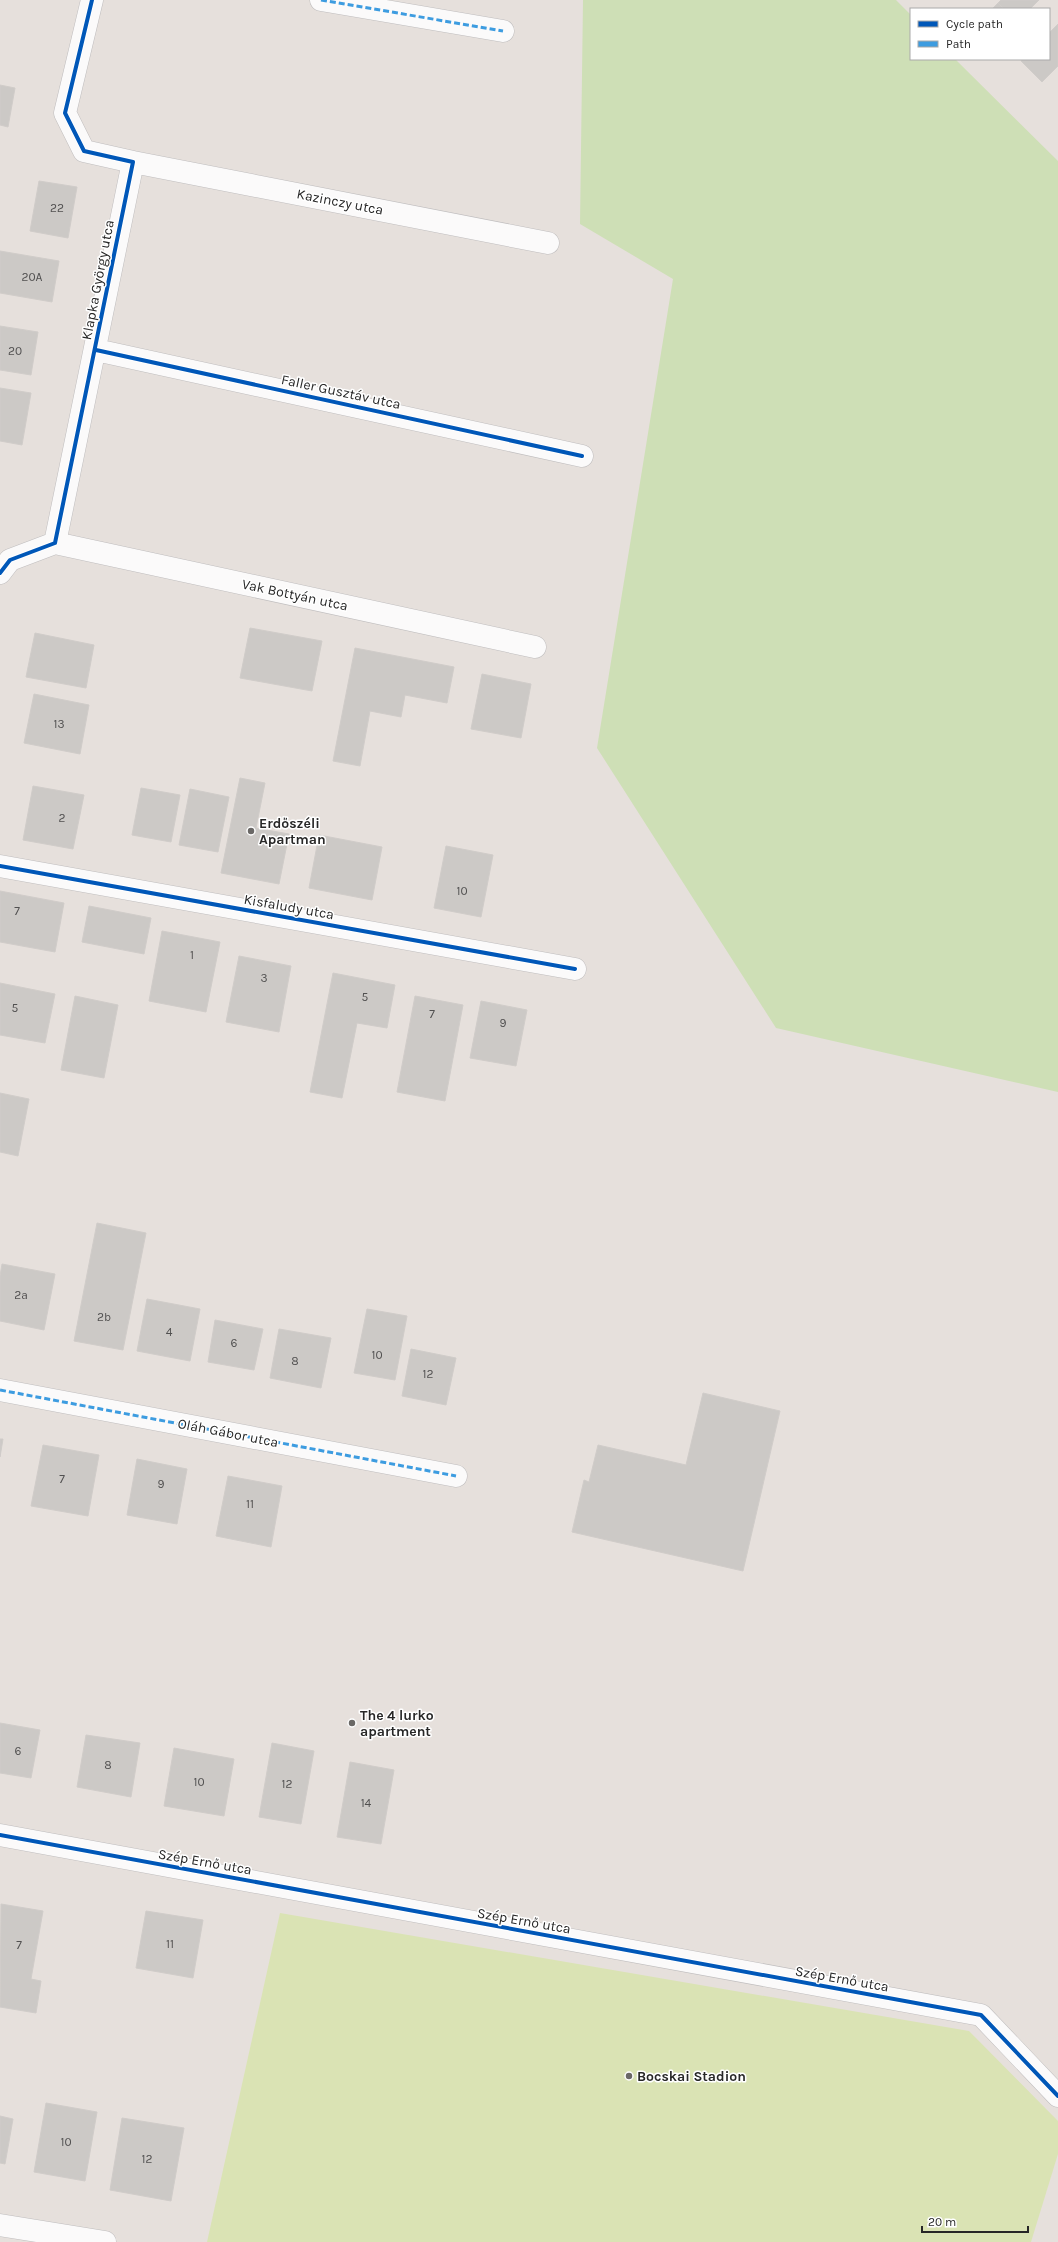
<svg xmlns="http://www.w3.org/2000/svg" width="1058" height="2242" viewBox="0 0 1058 2242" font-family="Karla,sans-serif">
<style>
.green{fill:#cedfb6}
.pitch{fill:#dae3b4}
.building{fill:#ccc9c6;stroke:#d0ccc9}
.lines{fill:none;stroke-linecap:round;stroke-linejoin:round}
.street-casing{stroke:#bfbdbe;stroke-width:23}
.street{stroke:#fbfafa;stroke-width:22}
.quiet{stroke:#3d9ce0;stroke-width:3;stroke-dasharray:6 3;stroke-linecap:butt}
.cycleway-casing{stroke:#fff;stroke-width:6}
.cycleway{stroke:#0057b8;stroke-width:4}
.poi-dot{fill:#6a6866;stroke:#fff;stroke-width:1.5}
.labels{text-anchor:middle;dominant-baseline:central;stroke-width:3;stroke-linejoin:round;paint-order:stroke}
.number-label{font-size:12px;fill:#515050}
.street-label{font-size:14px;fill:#272727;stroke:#fff}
.poi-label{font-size:14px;font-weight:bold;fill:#272727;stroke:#fff;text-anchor:start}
</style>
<rect width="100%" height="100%" fill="#e6e0dc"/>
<path class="green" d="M583,0H896L911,15V59H955L1058,161V1092L776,1028L597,748L673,279L580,224Z"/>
<path class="pitch" d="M280,1913L969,2031L1058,2121V2154L1031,2242H207Z"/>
<path class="building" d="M1001,0H1039L1030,9H1004L998,3Z
M998,3L1004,9H992Z
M1058,24V66L1042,82L1021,61L1022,59H1049V33Z
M0,85L15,88L8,127L0,125Z
M39,181L77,187L68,238L30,231Z
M0,251L59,261L52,302L0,293Z
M0,326L38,332L31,375L0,370Z
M0,388L31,393L22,445L0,441Z
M250,628L322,641L312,691L240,678Z
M35,633L94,645L86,688L26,677Z
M355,648L454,667L447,703L405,695L401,717L370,711L360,766L333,761Z
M482,674L531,684L521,738L471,729Z
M34,694L89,705L80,754L24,743Z
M240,778L265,783L256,828L289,834L279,884L221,873Z
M33,786L84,795L73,849L23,840Z
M141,788L180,795L171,842L132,835Z
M190,789L229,797L218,852L179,845Z
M319,835L382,847L372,900L309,888Z
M446,846L493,855L481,917L434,908Z
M0,891L64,903L55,952L0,942Z
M89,906L151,918L144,954L82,942Z
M162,931L220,942L206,1012L149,1001Z
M239,956L291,966L279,1032L226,1022Z
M333,973L395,985L387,1028L357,1023L342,1098L310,1092Z
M0,983L55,994L45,1043L0,1035Z
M75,996L118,1005L104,1078L61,1070Z
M415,996L463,1005L445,1101L397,1092Z
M481,1001L527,1010L516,1066L470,1058Z
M0,1093L29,1099L18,1156L0,1152Z
M97,1223L146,1233L123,1350L74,1341Z
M2,1264L55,1274L44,1330L0,1321V1276Z
M147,1299L200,1309L190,1361L137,1351Z
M367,1309L407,1316L395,1380L354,1373Z
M215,1320L263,1329L254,1370L208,1362Z
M279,1329L331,1338L321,1388L270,1378Z
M411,1349L456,1358L446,1405L402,1396Z
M703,1393L780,1411L743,1571L572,1532L584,1480L589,1482L598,1445L686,1465Z
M0,1439H3L0,1457Z
M43,1445L99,1455L88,1516L31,1506Z
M137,1459L187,1469L177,1524L127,1515Z
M228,1476L282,1486L271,1547L216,1536Z
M0,1723L40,1730L31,1778L0,1773Z
M86,1735L140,1743L131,1797L77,1787Z
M272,1743L314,1751L301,1824L259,1817Z
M174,1748L234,1759L224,1816L164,1806Z
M350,1762L394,1770L381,1844L337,1837Z
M1,1904L43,1911L31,1979L41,1981L36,2013L0,2007Z
M146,1911L203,1920L193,1978L136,1968Z
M46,2103L97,2112L85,2181L34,2172Z
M0,2116L13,2119L5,2164L0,2163Z
M122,2118L184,2128L171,2201L110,2190Z"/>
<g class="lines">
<g class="street-casing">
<path id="street" d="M321,0L503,31
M133,162L548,243
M96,350L582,456
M55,543L535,647
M0,573L10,560L55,543L133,162L84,151L65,113L92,0
M0,866L575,969
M0,1390L456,1476
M0,1835L981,2015L1058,2096
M0,2225L105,2242"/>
</g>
<use href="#street" class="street"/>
<path class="quiet" d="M321,0L503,31
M0,1390L456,1476"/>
<g class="cycleway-casing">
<path id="cycleway" d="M96,350L582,456
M0,573L10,560L55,543L133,162L84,151L65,113L92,0
M0,866L575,969
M0,1835L981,2015L1058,2096"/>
</g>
<use href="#cycleway" class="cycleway"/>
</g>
<g class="poi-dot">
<circle cx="251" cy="831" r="4"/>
<circle cx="352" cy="1723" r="4"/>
<circle cx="629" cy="2076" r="4"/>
</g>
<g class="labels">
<g class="number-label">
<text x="57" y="208">22</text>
<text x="32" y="277">20A</text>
<text x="15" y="351">20</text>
<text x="59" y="724">13</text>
<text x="62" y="818">2</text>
<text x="462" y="891">10</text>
<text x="17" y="911">7</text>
<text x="192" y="955">1</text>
<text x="264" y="978">3</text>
<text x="365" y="997">5</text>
<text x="15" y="1008">5</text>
<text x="432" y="1014">7</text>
<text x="503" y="1023">9</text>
<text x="21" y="1295">2a</text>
<text x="104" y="1317">2b</text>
<text x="169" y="1332">4</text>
<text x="234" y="1343">6</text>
<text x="377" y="1355">10</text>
<text x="295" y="1361">8</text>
<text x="428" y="1374">12</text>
<text x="62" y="1479">7</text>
<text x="161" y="1484">9</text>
<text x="250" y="1504">11</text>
<text x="18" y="1751">6</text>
<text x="108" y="1765">8</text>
<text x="199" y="1782">10</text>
<text x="287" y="1784">12</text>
<text x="366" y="1803">14</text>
<text x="170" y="1944">11</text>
<text x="19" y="1945">7</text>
<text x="66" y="2142">10</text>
<text x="147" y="2159">12</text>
</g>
<g class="street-label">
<text transform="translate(340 202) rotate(11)">Kazinczy utca</text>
<text transform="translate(98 280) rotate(-79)">Klapka György utca</text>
<text transform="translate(341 392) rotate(12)">Faller Gusztáv utca</text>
<text transform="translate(295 595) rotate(12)">Vak Bottyán utca</text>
<text transform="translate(289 907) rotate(10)">Kisfaludy utca</text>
<text transform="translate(228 1433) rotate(11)">Oláh Gábor utca</text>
<text transform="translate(205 1862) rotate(10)">Szép Ernő utca</text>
<text transform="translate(524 1921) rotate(10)">Szép Ernő utca</text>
<text transform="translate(842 1979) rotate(10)">Szép Ernő utca</text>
</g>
<g class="poi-label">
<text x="259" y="823">Erdőszéli<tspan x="259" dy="16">Apartman</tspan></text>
<text x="360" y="1715">The 4 lurko<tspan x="360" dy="16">apartment</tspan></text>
<text x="637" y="2076">Bocskai Stadion</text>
</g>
</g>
<rect x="910" y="8" width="140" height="52" fill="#ffffff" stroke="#a9a9a9"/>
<rect x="918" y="21" width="20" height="6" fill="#0057b8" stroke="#a9a9a9"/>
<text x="946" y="28" font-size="12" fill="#272727">Cycle path</text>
<rect x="918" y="41" width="20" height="6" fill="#3d9ce0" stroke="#a9a9a9"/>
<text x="946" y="48" font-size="12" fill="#272727">Path</text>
<path d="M922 2226v6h106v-6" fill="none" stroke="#272727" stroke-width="2"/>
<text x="928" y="2226" font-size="12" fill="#272727" stroke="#ffffff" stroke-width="3" paint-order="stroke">20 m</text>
</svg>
